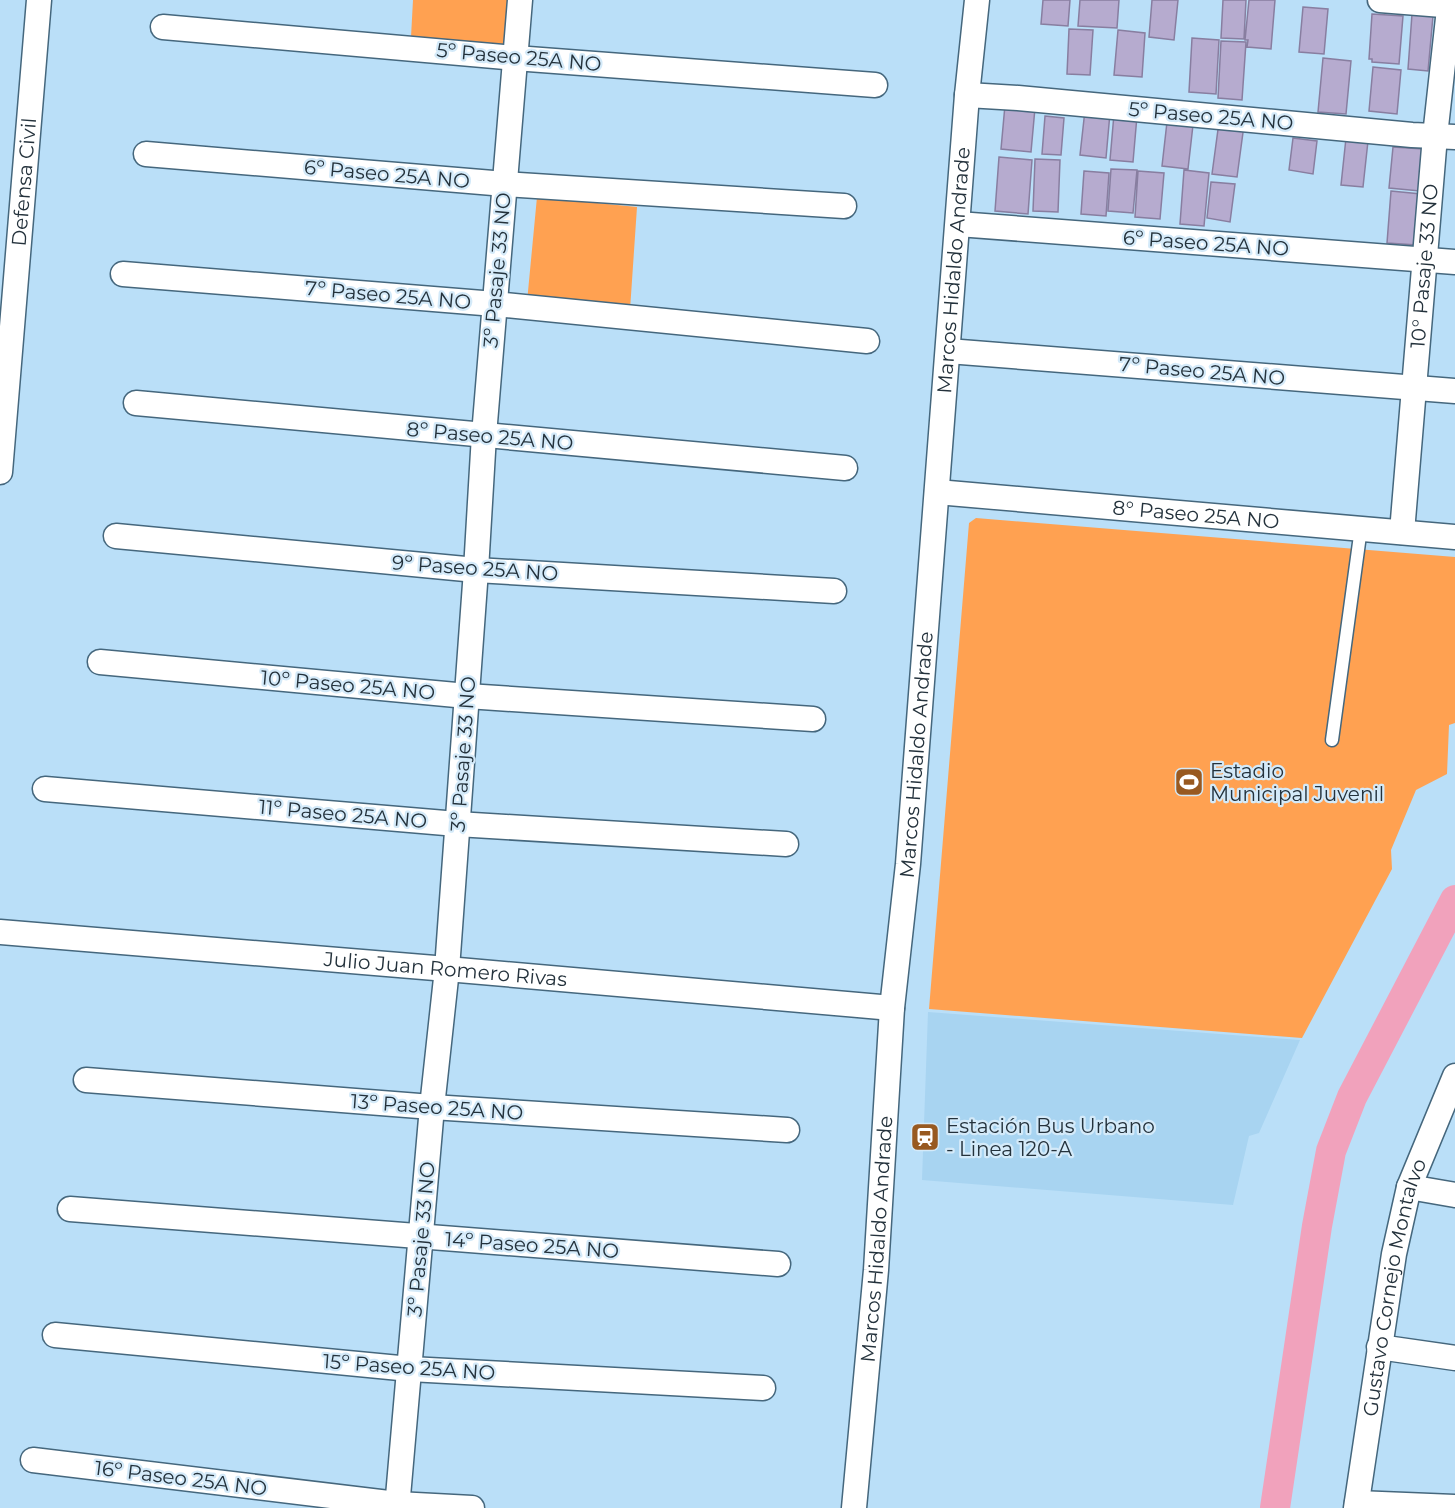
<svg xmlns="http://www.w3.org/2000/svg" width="1455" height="1508" viewBox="0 0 1455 1508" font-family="Montserrat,sans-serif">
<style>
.built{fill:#a8d4f1}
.green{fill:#ffa151}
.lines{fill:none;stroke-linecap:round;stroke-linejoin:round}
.canal{stroke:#f1a2bc;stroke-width:30}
.building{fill:#b6abcf;stroke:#887ea0;stroke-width:1.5}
.service-casing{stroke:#45677d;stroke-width:15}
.minor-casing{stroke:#45677d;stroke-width:27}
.service{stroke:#fff;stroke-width:12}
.minor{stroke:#fff;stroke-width:24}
.labels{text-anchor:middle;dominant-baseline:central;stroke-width:4.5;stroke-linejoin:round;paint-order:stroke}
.street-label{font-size:20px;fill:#24323c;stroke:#d4eaf9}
.poi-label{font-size:20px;fill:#24323c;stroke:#d4eaf9;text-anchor:start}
</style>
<rect width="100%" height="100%" fill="#badff8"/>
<path class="built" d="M928,1012L1300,1040L1259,1133L1249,1136L1233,1205L922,1180Z"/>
<path class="green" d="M413,0H515L512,46L411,37Z
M537,197L637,207L630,310L527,302Z
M976,518L1455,557V723L1449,725L1447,774L1416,790L1391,850L1392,869L1302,1038L929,1009L969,523Z"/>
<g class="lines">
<path class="canal" d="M1275,1508L1317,1226L1331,1151L1352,1097L1455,900"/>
</g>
<path class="building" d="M1043,0H1070L1068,26L1041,24Z
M1080,0H1119L1117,28L1078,26Z
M1152,0H1178L1174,40L1149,37Z
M1223,0H1246L1244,39L1221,38Z
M1249,0H1275L1271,49L1247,47L1248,40H1245Z
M1303,7L1328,9L1324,54L1299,52Z
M1372,14L1403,16L1399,64L1372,62V59H1369Z
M1412,14L1433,16L1428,71L1408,69Z
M1069,29L1093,30L1090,75L1067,74Z
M1118,30L1145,33L1142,77L1114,75Z
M1192,38L1219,40L1216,94L1189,92Z
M1221,41L1246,42L1242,100L1218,98Z
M1323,58L1351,61L1346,114L1318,112Z
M1373,67L1401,70L1397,114L1369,111Z
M1005,105L1035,108L1031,152L1001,149Z
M1085,110L1110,113L1106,158L1080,155Z
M1114,114L1137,116L1133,162L1110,160Z
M1045,116L1064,118L1061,155L1042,154Z
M1167,122L1193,125L1188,169L1162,166Z
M1219,122L1244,125L1237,177L1212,174Z
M1293,138L1317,141L1313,174L1289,170Z
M1346,138L1368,141L1363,187L1341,185Z
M1393,147L1423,149L1420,191L1389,188Z
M999,157L1032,160L1028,214L995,211Z
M1035,159L1060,160L1058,212L1033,211Z
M1111,169L1137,170L1133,213L1108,211Z
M1184,170L1209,173L1204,226L1180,224Z
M1084,171L1109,173L1106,216L1081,214Z
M1138,171L1164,173L1160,219L1135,217Z
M1211,182L1235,184L1230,222L1207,218Z
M1391,191L1421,194L1417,245L1387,243Z"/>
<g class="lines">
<g class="service-casing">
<path id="service" d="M1332,740L1361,528"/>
</g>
<g class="minor-casing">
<g id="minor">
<path d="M1380,0L1455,6"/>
<path d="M163,27L515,58L875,85"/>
<path d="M967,95L1018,98L1412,135L1455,137"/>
<path d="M146,154L505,184L844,206"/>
<path d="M958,224L1455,262"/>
<path d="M123,274L495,304L867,341"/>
<path d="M948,351L1455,391"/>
<path d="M136,403L845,468"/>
<path id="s1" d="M0,472L39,0"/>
<path id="s2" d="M937,492L1455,537"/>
<path id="s3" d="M1402,532L1435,136L1450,0"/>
<path d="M116,536L476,570L834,591"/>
<path d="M100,662L467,696L813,719"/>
<path d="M45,789L457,824L786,844"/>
<path id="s4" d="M0,932L447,969L892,1008"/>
<path d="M86,1080L432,1107L787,1130"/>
<path d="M1409,1187L1455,1195"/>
<path d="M70,1209L778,1264"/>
<path d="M55,1335L410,1369L763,1388"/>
<path d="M1379,1347L1455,1358"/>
<path d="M33,1460L397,1504L472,1508"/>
<path d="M1357,1503L1455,1507"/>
<path d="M397,1508L432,1107L447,969L476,570L484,435L520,0"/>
<path id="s5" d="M854,1508L876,1270L892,1008L908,864L967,95L977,0"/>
<path id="s6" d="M1356,1508L1394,1254L1409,1187L1455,1076"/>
</g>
</g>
<use href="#service" class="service"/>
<use href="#minor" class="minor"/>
</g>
<defs>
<g id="stadium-square" transform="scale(1.5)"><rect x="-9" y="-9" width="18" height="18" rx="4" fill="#985920" stroke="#d4eaf9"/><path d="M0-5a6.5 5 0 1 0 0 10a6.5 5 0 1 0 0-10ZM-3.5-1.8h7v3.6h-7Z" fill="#fff"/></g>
<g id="station-square" transform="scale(1.5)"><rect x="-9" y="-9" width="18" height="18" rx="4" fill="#985920" stroke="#d4eaf9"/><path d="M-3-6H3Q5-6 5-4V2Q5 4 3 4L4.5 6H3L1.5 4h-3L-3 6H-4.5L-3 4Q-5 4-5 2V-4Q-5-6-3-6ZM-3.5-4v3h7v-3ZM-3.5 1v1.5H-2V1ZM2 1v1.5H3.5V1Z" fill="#fff"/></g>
</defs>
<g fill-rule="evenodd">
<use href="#stadium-square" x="1189" y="782"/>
<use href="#station-square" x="925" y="1137"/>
</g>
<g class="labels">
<g class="street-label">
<text transform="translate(519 57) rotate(5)">5º Paseo 25A NO</text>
<text transform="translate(1211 116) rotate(5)">5º Paseo 25A NO</text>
<text transform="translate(387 174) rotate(5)">6º Paseo 25A NO</text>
<text stroke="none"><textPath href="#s1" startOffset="291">Defensa Civil</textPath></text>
<text transform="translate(1206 243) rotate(4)">6º Paseo 25A NO</text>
<text stroke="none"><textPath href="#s3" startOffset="267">10° Pasaje 33 NO</textPath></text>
<text transform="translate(497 270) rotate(-85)">3º Pasaje 33 NO</text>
<text stroke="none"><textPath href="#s5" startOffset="1242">Marcos Hidaldo Andrade</textPath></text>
<text transform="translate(388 295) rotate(5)">7º Paseo 25A NO</text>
<text transform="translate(1202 371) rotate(5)">7º Paseo 25A NO</text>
<text transform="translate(490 436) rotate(5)">8º Paseo 25A NO</text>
<text stroke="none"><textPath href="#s2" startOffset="260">8° Paseo 25A NO</textPath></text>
<text transform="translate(475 568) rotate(4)">9º Paseo 25A NO</text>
<text transform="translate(348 685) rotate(5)">10º Paseo 25A NO</text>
<text transform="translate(463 754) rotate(-86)">3º Pasaje 33 NO</text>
<text stroke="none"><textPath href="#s5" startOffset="756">Marcos Hidaldo Andrade</textPath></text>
<text transform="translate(343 814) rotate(5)">11º Paseo 25A NO</text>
<text stroke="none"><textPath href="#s4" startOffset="447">Julio Juan Romero Rivas</textPath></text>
<text transform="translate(437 1107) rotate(4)">13º Paseo 25A NO</text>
<text stroke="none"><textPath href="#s5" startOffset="270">Marcos Hidaldo Andrade</textPath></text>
<text transform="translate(421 1239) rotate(-85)">3º Pasaje 33 NO</text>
<text transform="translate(532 1245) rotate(4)">14º Paseo 25A NO</text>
<text stroke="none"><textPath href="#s6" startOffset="224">Gustavo Cornejo Montalvo</textPath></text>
<text transform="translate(409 1367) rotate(4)">15º Paseo 25A NO</text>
<text transform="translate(181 1478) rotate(7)">16º Paseo 25A NO</text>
</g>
<g class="poi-label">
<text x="1210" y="771">Estadio<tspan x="1210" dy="23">Municipal Juvenil</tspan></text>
<text x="946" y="1126">Estación Bus Urbano<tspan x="946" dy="23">- Linea 120-A</tspan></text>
</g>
</g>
</svg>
